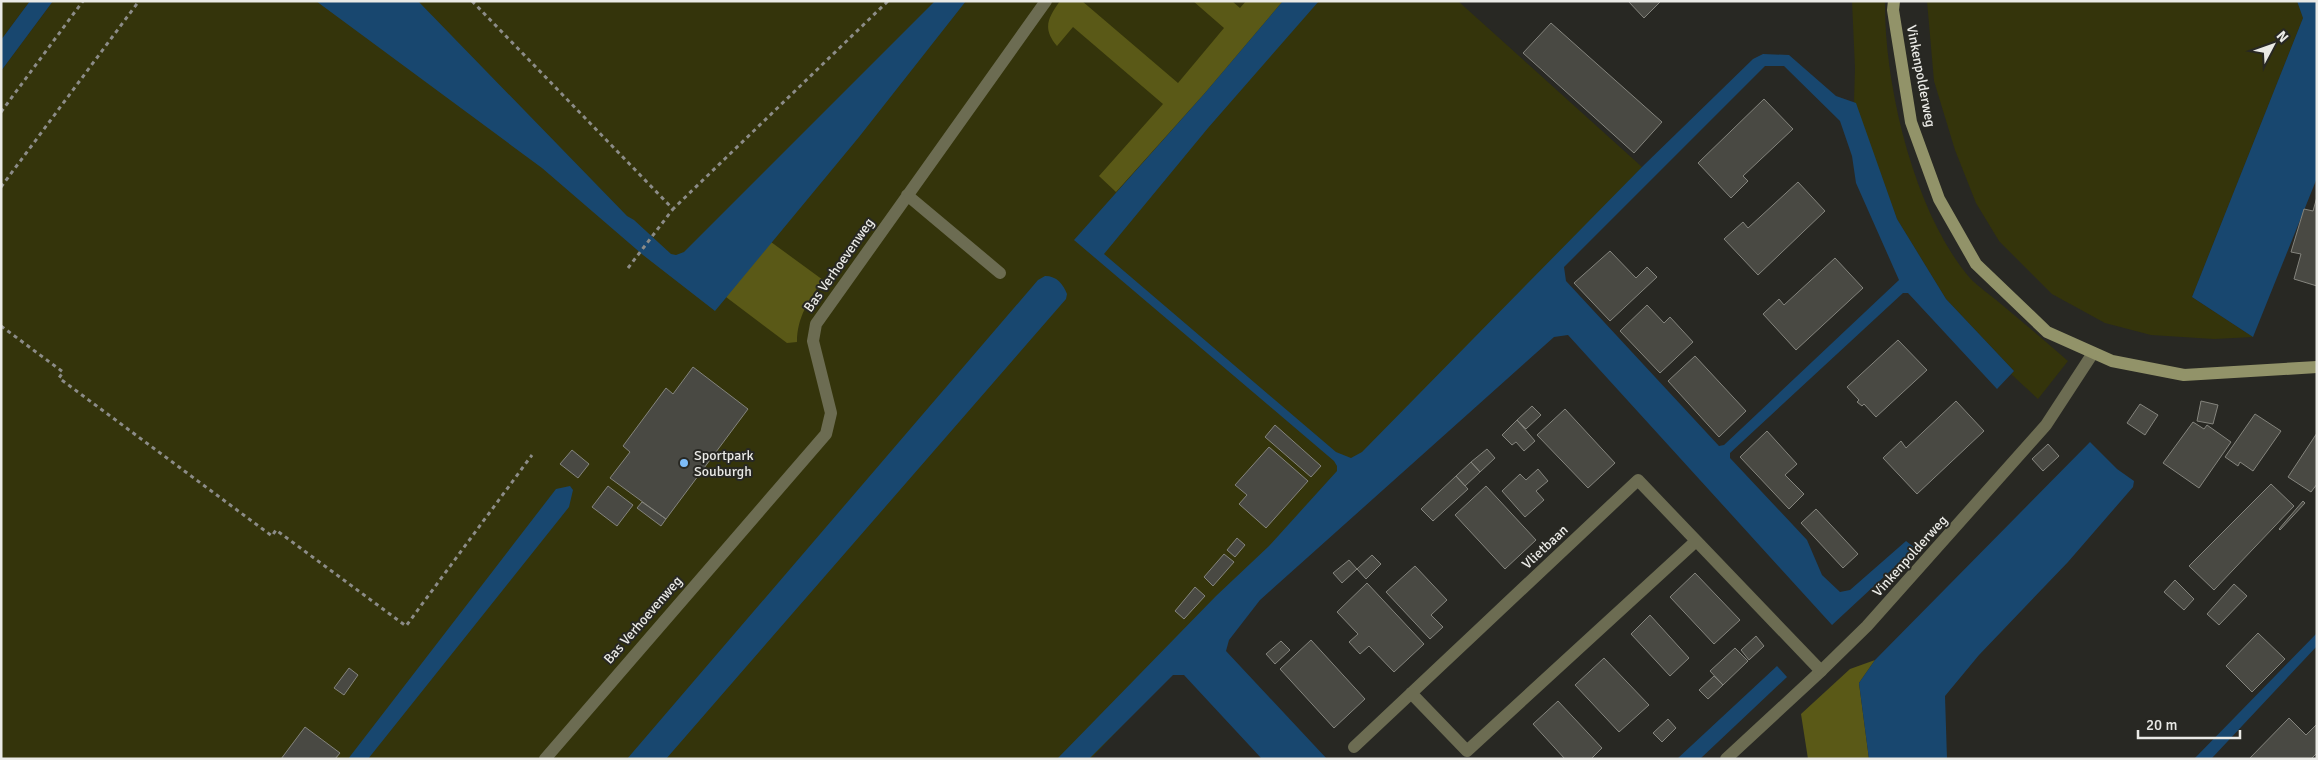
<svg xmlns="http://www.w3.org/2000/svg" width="2318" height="760" viewBox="0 0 2318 760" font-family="Signika,sans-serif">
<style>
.green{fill:#34340b}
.forest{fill:#5a5917}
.water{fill:#18476f;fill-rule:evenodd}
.building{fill:#494943;stroke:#84847d}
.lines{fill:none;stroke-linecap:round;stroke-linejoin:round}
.path{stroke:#8c8c88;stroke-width:3;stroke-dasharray:4 4;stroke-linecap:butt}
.lane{stroke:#6c6c52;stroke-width:12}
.street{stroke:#6c6c52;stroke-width:12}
.secondary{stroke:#929369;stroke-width:12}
.poi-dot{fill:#7ebdf9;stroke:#282823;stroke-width:2}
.labels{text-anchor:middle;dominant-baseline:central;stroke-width:4;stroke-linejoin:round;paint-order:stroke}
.street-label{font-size:14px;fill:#eaeae6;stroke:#282823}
.poi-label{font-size:14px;fill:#eaeae6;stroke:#282823;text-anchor:start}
</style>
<rect width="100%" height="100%" fill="#282823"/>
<path class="green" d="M1,1H30L1,40Z
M53,1H1458L1642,167L1091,759H1V71Z
M1852,1H1885C1884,85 1914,212 1969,277C1978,287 1991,295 2001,304C2024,323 2046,342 2068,361L2038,399L2011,374L2014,371L1946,299L1897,219L1854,102L1855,68Z
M1927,1H2297L2303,18L2192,297L2253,337L2214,339L2151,335L2105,323L2052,294L1999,241L1976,203L1955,150L1934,81Z"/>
<path class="forest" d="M1060,1H1082L1178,83L1224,28L1193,1H1232L1240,8L1246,1H1283L1205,93L1116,192L1099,176L1163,104L1073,27L1057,46C1042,28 1048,18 1060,1Z
M771,242L823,280C809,300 797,317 797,342L787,343L726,297Z
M1875,660L1859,683L1869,759H1808L1801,714L1850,669Z"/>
<path class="water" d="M30,1H53L1,71V40Z
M316,1H418L627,216L634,220L671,254L676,255L684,252L935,1H966L859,137L715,311L643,255L542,168Z
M1283,1H1319L1208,128L1104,254L1336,452L1351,458L1362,452L1642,167L1753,59L1763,54L1789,55L1836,96L1856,103L1897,219L1946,299L2014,371L1997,389L1908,293H1903L1730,453V458L1807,540L1822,575L1840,592L1850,590L1906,541L1915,548L1832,625L1568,335L1554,337L1260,600L1229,640L1226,651L1327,759H1262L1184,675H1173L1089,759H1057L1216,596L1269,546L1337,471V466L1334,461L1074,240L1205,93ZM1765,66H1784L1840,121L1852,156L1856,183L1899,280L1724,445L1719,446L1566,281L1564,267Z
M2297,1H2317V178L2253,337L2192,297L2303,18Z
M1045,276C1057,276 1063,284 1067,294L1066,299L666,759H627L1038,280Z
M2090,442L2117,469L2134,481L2133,487L2068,562L1979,655L1945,696L1947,759H1869L1859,683L1875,660Z
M570,486L573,490L569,507L368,759H348L556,489Z
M2317,633V646L2212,758L2194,759Z
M1777,666L1787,677L1700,759H1677Z"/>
<path class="building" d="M1628,1H1661L1644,18Z
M1551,23L1662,122L1634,153L1523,53Z
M1764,99L1793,129L1743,176L1748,181L1731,198L1698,163Z
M1798,182L1825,211L1758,275L1724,239L1743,222L1748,228Z
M2317,197V286L2294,279L2301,254L2291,252L2304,209L2313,211Z
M1610,251L1636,278L1647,267L1657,277L1610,321L1574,283Z
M1835,258L1863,288L1796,350L1763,314L1779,299L1784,305Z
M1647,305L1664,323L1670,317L1693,342L1660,373L1620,331Z
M1898,340L1927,370L1876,417L1864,404L1862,406L1857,402L1859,400L1847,387Z
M1695,356L1746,411L1719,437L1668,381Z
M693,367L748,409L666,519L610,478L630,452L623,446L666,388L673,394Z
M1956,401L1984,431L1917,494L1883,458L1901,441L1906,448Z
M2201,401L2218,405L2213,424L2197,421Z
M2140,404L2158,415L2145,435L2127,423Z
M1532,406L1541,415L1526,429L1517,420Z
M1565,409L1615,463L1588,488L1537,435Z
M2255,414L2281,431L2253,471L2240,462L2238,466L2225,457Z
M1517,420L1535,441L1524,451L1516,442L1512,445L1502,435Z
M2193,422L2204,429L2207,425L2231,442L2199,488L2163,463Z
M1275,425L1321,466L1311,477L1265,437Z
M1767,431L1797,464L1785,475L1804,494L1789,509L1740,457Z
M2317,433V484L2311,492L2288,477Z
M2048,444L2059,456L2043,471L2032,459Z
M1269,447L1308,481L1266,528L1239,504L1247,495L1235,485Z
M1487,449L1495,458L1480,472L1471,462Z
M572,450L589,464L578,478L560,464Z
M1471,462L1480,472L1465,486L1456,476Z
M1538,469L1548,481L1536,491L1544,500L1525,517L1502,491L1520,474L1526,480Z
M1456,476L1468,489L1433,521L1421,509Z
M2271,484L2294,506L2214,590L2189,566Z
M608,486L633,505L617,526L592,507Z
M1486,486L1536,540L1505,569L1455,515Z
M2303,501L2305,503L2280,530L2279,529Z
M642,502L666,519L661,526L637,508Z
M1816,509L1858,554L1843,568L1801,523Z
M1237,538L1245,545L1235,557L1227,550Z
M1224,554L1234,562L1213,586L1204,577Z
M1372,555L1381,564L1366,579L1357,569Z
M1349,560L1357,569L1342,583L1333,573Z
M1415,566L1447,600L1431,615L1443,627L1430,639L1386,592Z
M1695,573L1740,620L1714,644L1670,597Z
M2175,580L2194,599L2184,610L2164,592Z
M1367,583L1424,644L1394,672L1369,646L1360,654L1349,642L1358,634L1337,612Z
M2234,584L2247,596L2219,625L2207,614Z
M1195,587L1205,596L1184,619L1175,611Z
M1650,615L1689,658L1670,676L1631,634Z
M2258,633L2285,659L2252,692L2226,666Z
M1756,636L1764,646L1749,660L1741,650Z
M1311,640L1365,699L1334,728L1280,669Z
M1281,641L1290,650L1275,664L1266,654Z
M1735,648L1748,661L1723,685L1710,671Z
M1604,658L1649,705L1619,732L1575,685Z
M349,668L358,675L344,695L334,688Z
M1714,676L1723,685L1708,699L1699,690Z
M1558,701L1602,748L1591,759H1565L1533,724Z
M2289,718L2306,735L2317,724V753L2311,759H2249Z
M1668,719L1676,728L1662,742L1653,733Z
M305,727L340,753L335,759H281Z"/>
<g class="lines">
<path class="path" d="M472,1L673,209L888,1
M1,112L83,1
M1,187L139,1
M628,268L673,209
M1,326L63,372L59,378L272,536L276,530L406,626L532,455"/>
<path class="lane" d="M907,195L1000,273
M545,759L826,434L831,413L813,341L816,324L1046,1
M1726,759L1821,671"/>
<path class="street" d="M1411,693L1467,751L1696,541
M1354,747L1638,480L1821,671L1867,626L2046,425L2093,353"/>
<path class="secondary" d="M1894,1L1893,10L1911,122L1939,199L1976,264L2047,332L2112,361L2184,375L2317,367"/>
</g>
<circle class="poi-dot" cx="684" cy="463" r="5"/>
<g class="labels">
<g class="street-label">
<text transform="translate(1921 76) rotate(79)">Vinkenpolderweg</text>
<text transform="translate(839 265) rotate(-55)">Bas Verhoevenweg</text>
<text transform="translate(1545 547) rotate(-43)">Vlietbaan</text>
<text transform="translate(1910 556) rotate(-48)">Vinkenpolderweg</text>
<text transform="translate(643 620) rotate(-49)">Bas Verhoevenweg</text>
</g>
<g class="poi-label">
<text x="694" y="455">Sportpark<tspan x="694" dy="16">Souburgh</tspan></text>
</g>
</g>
<rect width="2318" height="760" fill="none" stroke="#eaeae6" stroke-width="5"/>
<g transform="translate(2273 45) rotate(49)" stroke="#282823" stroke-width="4" paint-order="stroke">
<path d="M0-4L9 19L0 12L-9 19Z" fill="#eaeae6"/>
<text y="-8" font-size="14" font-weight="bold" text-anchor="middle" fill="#eaeae6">N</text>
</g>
<path d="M2138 730v8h102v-8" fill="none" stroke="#eaeae6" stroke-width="2.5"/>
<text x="2146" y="730" font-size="15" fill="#eaeae6" stroke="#282823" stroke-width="4" paint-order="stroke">20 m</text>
</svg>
